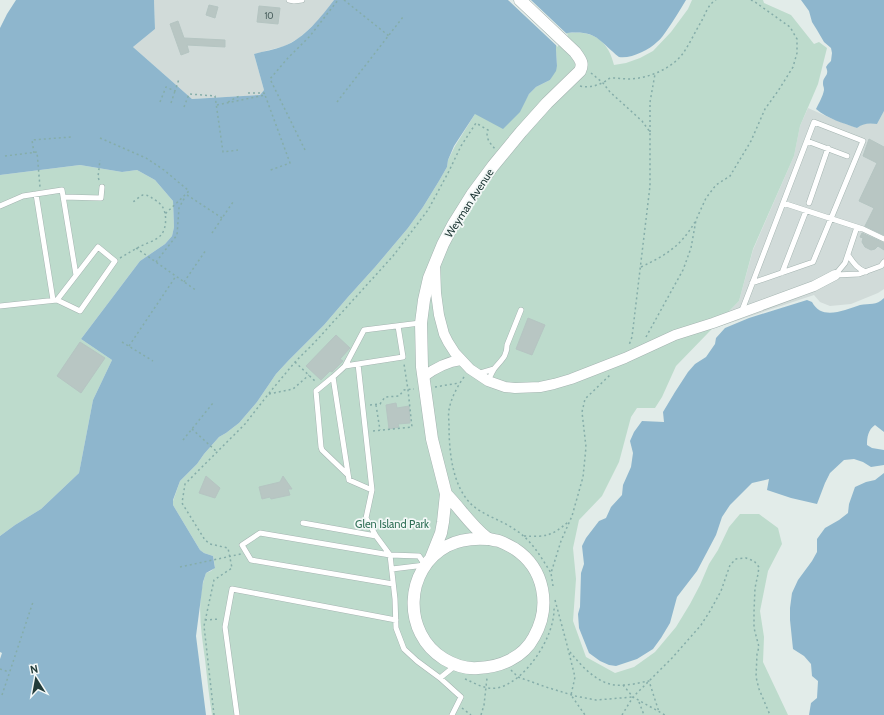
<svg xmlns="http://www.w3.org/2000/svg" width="884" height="715" viewBox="0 0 884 715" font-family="Cabin,sans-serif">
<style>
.built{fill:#d1dbd9}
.green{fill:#bddbcc}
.water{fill:#8eb6cd}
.pier{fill:#e2ece9}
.building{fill:#b8c6c3;stroke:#b5c5c2}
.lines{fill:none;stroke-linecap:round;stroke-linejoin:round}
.service-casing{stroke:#a5b4b1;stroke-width:6}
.minor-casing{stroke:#a5b4b1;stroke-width:11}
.tertiary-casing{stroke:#a5b4b1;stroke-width:13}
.path{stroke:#85ada9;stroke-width:1.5;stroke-dasharray:2 3;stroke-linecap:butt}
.service{stroke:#fff;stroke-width:5}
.minor{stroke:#fff;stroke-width:10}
.tertiary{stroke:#fff;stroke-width:12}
.labels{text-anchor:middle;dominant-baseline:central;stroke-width:3.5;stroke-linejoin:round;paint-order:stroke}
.number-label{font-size:9px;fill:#485e5c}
.street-label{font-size:11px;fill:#233c3a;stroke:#f3f8f7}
.park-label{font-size:11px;fill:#307057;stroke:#f3f8f7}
</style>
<rect width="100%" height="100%" fill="#e2ece9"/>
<path class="built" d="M154,0H334L319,20L299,38L285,46L254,54L264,90L260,95L192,99L133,47L155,29Z
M808,108L835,120L857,128L863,124L870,123L877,124L884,111V289L878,293L851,304L830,306L820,302L814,295L712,329L739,301L753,250L794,156L800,126Z"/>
<path class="green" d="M692,0H763L764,3L791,15L814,44L819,42L827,48L818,84L800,126L794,156L753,249L739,301L676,366L662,397L655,408H637L631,417L619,462L602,496L579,520L573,548L576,579L573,621L586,657L615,673L634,667L655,652L676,627L690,604L700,585L709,564L718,550L729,527L740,514H759L778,528L782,544L768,571L760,611L764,637L763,662L788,715H212C209,696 207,678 205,659C201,631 196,600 206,573L211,571L215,567L213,556L204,553L200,550L173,505V501L180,481L197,464L204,454L219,437L226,433L239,423L257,402L276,374L288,361L324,325L348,297L376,266L408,228L423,207L439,181L447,167L448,160L455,146L475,114L526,99L529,94L536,87L550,80L557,66L556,49V45L567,33C593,30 608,40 614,65L626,63L640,58L653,51L671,32L688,9Z
M80,165L122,172L137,170L155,180L173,201L174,227L172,236L165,244L140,261L81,339L112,360L93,400L79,473L41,509L15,525L0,536V175Z"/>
<path class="water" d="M16,0H154L155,29L133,47L192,99L260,95L264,90L254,54C264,51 274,50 284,46C304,39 322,16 334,0H686C680,10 674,20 667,30C664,34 661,39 657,42C649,50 631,59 619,57C599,41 597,30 567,33L556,45V49L557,66L556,71L550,80L536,87L529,94L520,112L503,129L475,114L454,146L448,160L447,167L439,181L423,207L408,228L376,266L348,297L324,325L288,361L276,374L257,402L239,423L226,433L219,437L204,454L197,464L180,481L173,500V505L200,550L204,553L213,556L215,568L206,573L203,582L196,636L206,715H0V659L2,653L0,652V536L15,525L41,509L79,473L93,400L112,360L81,339L140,261L165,244L172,236L174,227L173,201L155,180L137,170L122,172L80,165L0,175V28L7,14Z
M801,0H884V111L877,124C869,123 864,123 857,128C843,123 828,119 816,109C819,103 823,96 824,90C824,86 823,87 823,83C823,76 830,76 826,67L828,64L831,61L832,53L831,48L824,42L817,30L812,22L809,11Z
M884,298V432L875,425C868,430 867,437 867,445L872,448L884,450V465L871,467L863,462L854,459L844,460L830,473L825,483L817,504L791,498L767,490L769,479L752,483L730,505L722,517L716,535L697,571L677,597L670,623L661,638L653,649L637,659L616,666L609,665L600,661L589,653L579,628L578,614L580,607L581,573L584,564L582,546L586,538L599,521L606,518L611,507L622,495L623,485L631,467L633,453L630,441L634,432L642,421L664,422L663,412L675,392L688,372L695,364L706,357L715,344L716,338L725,328L749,318L807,300L812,302C822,321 844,310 860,305C870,303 876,306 884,298Z
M884,473V715H809L811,703L817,698L818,681L812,676L811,664L804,656L793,649L790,620V608L792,593L798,580L812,561L817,552V539L825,528L839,520L848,513L849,504L855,487L866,482L875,480Z"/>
<path class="pier" d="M508,0H531L568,35L558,46V47Z"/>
<path class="building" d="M209,5L218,7L215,18L206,15Z
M259,6L280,8L278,24L257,22Z
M178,21L184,38L225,40V47L187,45L189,52L181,55L170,24Z
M869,139L884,147V235L865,226L874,208L859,201L877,163L863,156Z
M862,233L884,243V250L878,246L875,249L871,250L865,247L862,242L863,238L860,237Z
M528,318L545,325L532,355L516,349Z
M336,335L350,348L340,359L343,361L332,372L330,371L321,380L306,366Z
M80,342L105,358L81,393L57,376Z
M396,403L397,408L409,406L410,423L398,424L399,427L389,429L386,405Z
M206,476L220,488L215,498L199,493Z
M283,476L292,489H288L290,495L271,499L270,497L262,499L259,487L280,482Z"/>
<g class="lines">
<g class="service-casing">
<path id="service" d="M289,0L294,1L302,0
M807,141L847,156
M36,194L53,300
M63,197L101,198L102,187
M783,203L863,229L884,239
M809,203L828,148
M0,206L23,196L62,190L76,275
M848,255C853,262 857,269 866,272
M782,273L806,211
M835,275L845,263L857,227
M835,275L859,274L881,266L884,262
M0,306L57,300L80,311L115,261L98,247L57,300
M741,313L814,122L863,141L813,262L752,283
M420,323L364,330L345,366L333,377L349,480L372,490L366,518L376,536L390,555L395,599L396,628L404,649L417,661L440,678L456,665
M358,364L372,490
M345,366L403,357L398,326
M477,374L494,369
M333,377L316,391L321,447L322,450L348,475
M488,381C490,377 492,372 494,369C501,360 507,357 507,345L521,310
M303,523L376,536
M392,569L425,565L419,556L390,555L260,533L242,545L251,560L393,584
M440,678L461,697L452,715
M237,715L225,627L232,589L396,620"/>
</g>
<g class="minor-casing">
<path id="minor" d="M435,264L436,293L439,315L444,334L448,342L455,353L470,369L488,381L505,387L515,388L540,387L554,384L571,379L625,358L675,335L713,323L814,286L835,275
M423,377C435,368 446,362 461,360"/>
</g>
<g class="tertiary-casing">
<path id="tertiary" d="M446,494C460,508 471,526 487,538C490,540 495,540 499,541C504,543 510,546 515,549C545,569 551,607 534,637C523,658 500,667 478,668C466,669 454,665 444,659C402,633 404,569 447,546C460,539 474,538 488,539
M431,558L441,533L443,522L446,494L432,439L422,367L421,323L424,300L429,278L443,244L453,225L473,193L493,166L521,132L547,103L580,71C584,63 580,59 575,52L520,0"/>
</g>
<path class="path" d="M344,0L389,36
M591,73L603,83L610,92L642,121L650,132V186L632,337L629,345
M580,86C589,88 596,86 604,82C607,80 609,78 612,78C618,78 624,79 630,79C650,78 673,68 684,52C690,43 695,32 701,22C705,15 708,4 716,0
M248,93H264L265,94
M160,102L166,87L175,91L179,79
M228,102L241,95
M337,102L403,17
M171,103L175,91
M217,105L265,95L290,163L268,171
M184,107L189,94L215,96L223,152L238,150
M650,132V102L655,74
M100,138L146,158L164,170L189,191L186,194L165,214
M305,150L270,79L287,59L310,36L338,0
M34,153L32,140L72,137
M5,156L37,152L40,187
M99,180L98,177L100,160
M187,195L222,218
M212,233L233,202
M136,248L197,291
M120,258C127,254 133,250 139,247C146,243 156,241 161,235C167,228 167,213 162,206C159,202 155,200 152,198C150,196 147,195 143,195C140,196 136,200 133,202
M156,262L177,235L179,208L185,197
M641,267C666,255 680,247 695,222
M184,282L206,250
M646,337L683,270L691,248L696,220L706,198L716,185L730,176L751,141L765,109L778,91L793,67L797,53V39L790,27L755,2L751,0
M122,342L153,361
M129,346L176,276
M295,362L316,382
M464,377C457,387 451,398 449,410C448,415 449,420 449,425C449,451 452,486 472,505C483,515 501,520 514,529C531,539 541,557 551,573
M435,387L459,383
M269,394L293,389L309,375
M370,405L380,404L385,397L399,396L404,390L414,389
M376,405L380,430
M192,429L217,452
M373,431L412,427L408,390L404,364
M183,440L213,403
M524,536C546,537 552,536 568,522
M180,567L241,554
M553,586L551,573L561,541L572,516L583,477L586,447L582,412L585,399L610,375
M555,600L566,641L575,677L571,695L585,715
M205,620L219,619
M570,652C583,668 601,688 624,685C633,685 641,682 649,681L659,712
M0,669L9,672
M511,670L518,677L546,687L575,696L596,700L633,697
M465,679C475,683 485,690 497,688C526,682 555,636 554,608
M623,685L633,697L665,715
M2,695L33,602
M639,702L644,715
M462,708L471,715
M214,715L204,626L214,580L232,568L228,548L210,544L205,540L182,503L185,484L245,424L270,392L295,362L315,342L393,256L428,210L448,173L461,146L476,123L488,130C485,138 490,143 495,149
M481,715L484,705L487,678
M622,715L633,697L672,658L701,625L710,611L721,591L730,565L736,559L746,558L754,561L759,567L758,574L755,588L754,612V628L759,647L757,654L756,677L759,689L770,715"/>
<use href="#service" class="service"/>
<use href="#minor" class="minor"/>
<use href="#tertiary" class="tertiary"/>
</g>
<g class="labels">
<g class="number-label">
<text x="269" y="15">10</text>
</g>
<g class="street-label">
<text transform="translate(469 203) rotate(-57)">Weyman Avenue</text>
</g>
<g class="park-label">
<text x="392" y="524">Glen Island Park</text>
</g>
</g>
<g transform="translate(36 679) rotate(349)" stroke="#f3f8f7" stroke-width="3" paint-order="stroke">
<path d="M0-3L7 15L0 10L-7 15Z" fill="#233c3a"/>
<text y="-6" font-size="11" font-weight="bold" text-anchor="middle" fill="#233c3a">N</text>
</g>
</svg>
